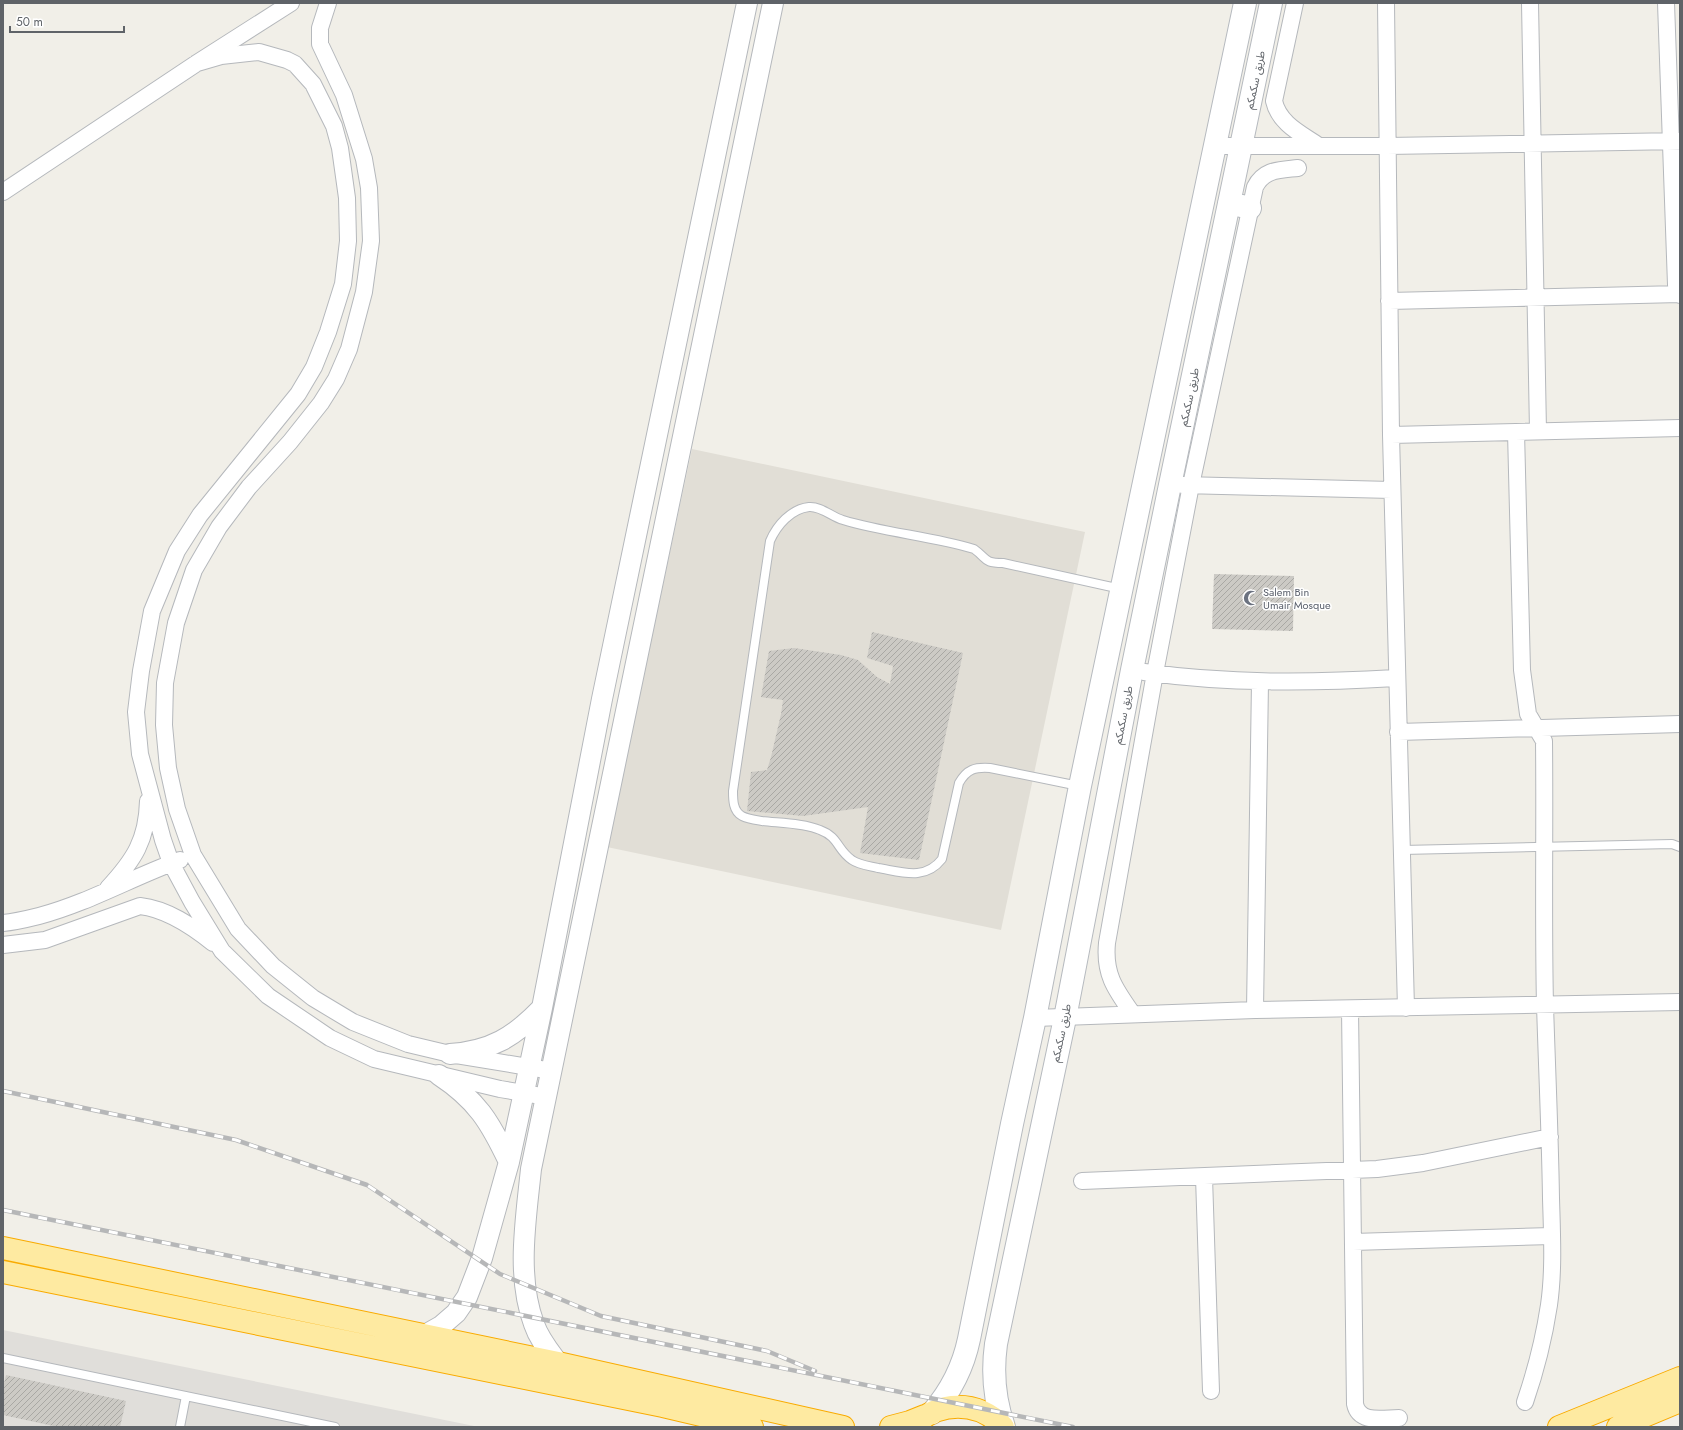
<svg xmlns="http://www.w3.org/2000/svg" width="1683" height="1430" viewBox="0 0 1683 1430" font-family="Jost,'Noto Sans Arabic',sans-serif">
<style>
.industrial{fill:#e0deda}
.education{fill:#e1ded6}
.building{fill:url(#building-hatch)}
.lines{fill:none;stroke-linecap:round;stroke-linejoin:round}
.service-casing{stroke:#b5b8bc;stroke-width:10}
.minor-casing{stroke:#b5b8bc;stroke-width:18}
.tertiary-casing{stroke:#b5b8bc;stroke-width:22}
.secondary-casing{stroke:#b6babf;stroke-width:24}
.trunk-casing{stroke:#f9ab00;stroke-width:24}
.service{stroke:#fff;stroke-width:8}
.minor{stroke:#fff;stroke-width:16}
.tertiary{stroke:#fff;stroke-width:20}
.secondary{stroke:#fff;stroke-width:22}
.trunk{stroke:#feeaa1;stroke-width:22}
.rail-casing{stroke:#b6b7b8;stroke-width:4.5}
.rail{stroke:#fff;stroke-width:3;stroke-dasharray:9;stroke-linecap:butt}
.labels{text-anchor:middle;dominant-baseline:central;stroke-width:3;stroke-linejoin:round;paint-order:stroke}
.street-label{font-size:11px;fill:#5f6368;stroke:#fff}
.worship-label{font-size:11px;fill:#5b616d;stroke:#fff;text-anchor:start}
</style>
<defs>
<pattern id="building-hatch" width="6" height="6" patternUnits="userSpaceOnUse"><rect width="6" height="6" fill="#cccac5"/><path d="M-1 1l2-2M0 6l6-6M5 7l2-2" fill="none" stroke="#a9a8a4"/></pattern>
</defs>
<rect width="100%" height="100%" fill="#f1efe8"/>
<path class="industrial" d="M3,1330L479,1427H3Z"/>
<path class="education" d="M692,449L1085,532L1001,930L607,847Z"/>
<path class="building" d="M1214,574L1294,576L1293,631L1212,629Z
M872,632L963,653L919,860L860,853L868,807L803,816L747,811L751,772L767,770L771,757L781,714L783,700L761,697L769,651L794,648L841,655L858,660L877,677L890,684L893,666L867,658Z
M6,1375L126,1401L120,1427H58L3,1415V1388Z"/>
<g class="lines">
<g class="service-casing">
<path id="service" d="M1079,786L990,768C975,767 967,769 959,783L942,859C925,881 902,872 878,868C870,866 859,865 852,860C837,850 839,837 820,830C804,823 779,823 762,821C756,820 748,819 742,816C733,811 733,800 733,791L770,541C777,525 791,509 809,507C821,506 832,517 843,520C886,533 931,536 974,549C988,559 983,563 1003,563L1121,589
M1402,850L1672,844L1680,847
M3,1358L335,1427
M180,1427L186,1396"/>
</g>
<g class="minor-casing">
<path id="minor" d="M328,3L320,28V44L344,95L364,159L369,188L371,241L364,292L349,349L336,379L321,403L290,442L249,487L219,527L194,570L176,623L165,683L164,725L168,768L177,809L193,855L238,929L273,966L313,998L353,1022L408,1044L450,1054L552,1071
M1295,3L1274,101C1279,124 1302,134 1319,146
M1386,3L1391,435L1406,1008
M1530,3L1538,431
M1666,3L1676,285L1680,295
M197,63L221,56L259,52L287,60L295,64L313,84L334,126L340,148L347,198L348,241L343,284L328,332L314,367L298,394L200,515L177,551L152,611L141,671L136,712L140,754L163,840L171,863L192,902L222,951L268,996L330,1038L374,1059L500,1089L547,1097
M1216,146H1387L1680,141
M3,192L197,63L291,3
M1389,301L1680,294
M1516,432L1522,670L1528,714L1544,741C1545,829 1543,917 1545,1005C1547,1069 1550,1134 1551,1198C1552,1234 1554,1270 1549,1305C1544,1338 1536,1370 1525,1402
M1391,435L1680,428
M1182,485L1392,490
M1144,672C1228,684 1312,683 1396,678
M1398,732L1680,724
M108,888C134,860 147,840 148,801
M3,923C15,922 27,919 39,916C88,903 133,877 180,860
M3,945L45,940L140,906C167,909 192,926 213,943
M1350,1009L1355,1404C1359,1424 1383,1418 1399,1418
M1255,1010L1260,682
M1132,1013C1115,989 1104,974 1107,943L1155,673L1191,485L1255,187C1264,169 1280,170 1298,168
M1035,1018L1255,1010L1680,1002
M1204,1177L1211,1391
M1082,1181L1377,1169L1423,1163L1550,1137
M1353,1242L1552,1236"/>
</g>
<g class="tertiary-casing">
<path id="tertiary" d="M450,1054C491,1051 514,1037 542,1008
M439,1075C477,1100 490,1122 509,1162
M425,1335L441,1326L456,1313L467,1297L482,1258L509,1162L542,1008L602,699L747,3
M558,1363C549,1351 539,1339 534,1324C516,1276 526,1219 531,1169L773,3"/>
</g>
<g class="secondary-casing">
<path id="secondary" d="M1229,203L1250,208
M932,1413C951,1391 963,1368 969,1339L1012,1124L1035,1018L1080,786L1245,3
M1004,1427C994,1399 992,1373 996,1344L1065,1018L1132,670L1170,485L1271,3"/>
</g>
<g class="trunk-casing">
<path id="trunk" d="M3,1248L558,1363L843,1427
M3,1272L663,1406L752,1427
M891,1427L910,1422L925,1416
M913,1427C937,1400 979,1400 1003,1427
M1559,1427L1680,1378
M1618,1427L1680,1401"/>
</g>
<use href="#service" class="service"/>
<use href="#minor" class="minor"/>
<use href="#tertiary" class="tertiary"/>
<use href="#secondary" class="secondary"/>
<use href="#trunk" class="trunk"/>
<g class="rail-casing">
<path id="rail" d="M3,1091L236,1140L367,1185L500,1274L601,1316L767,1351L815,1371
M3,1210L1073,1427"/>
</g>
<use href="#rail" class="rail"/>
</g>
<defs>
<g id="mosque-bare" transform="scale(1.2)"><path d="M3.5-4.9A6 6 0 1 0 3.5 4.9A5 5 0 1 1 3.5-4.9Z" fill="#6b7280" stroke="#fff" stroke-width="2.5" paint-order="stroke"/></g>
</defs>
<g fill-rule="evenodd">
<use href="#mosque-bare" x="1251" y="598"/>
</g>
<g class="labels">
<g class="street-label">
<text transform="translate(1255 80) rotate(-78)">طريق سكمكم</text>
<text transform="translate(1189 397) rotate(-78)">طريق سكمكم</text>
<text transform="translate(1123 715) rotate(-79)">طريق سكمكم</text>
<text transform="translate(1061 1033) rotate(-78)">طريق سكمكم</text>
</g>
<g class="worship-label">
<text x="1263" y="592">Salem Bin<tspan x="1263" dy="13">Umair Mosque</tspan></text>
</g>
</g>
<rect width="1683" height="1430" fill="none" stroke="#5f6368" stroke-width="8"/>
<path d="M10 26v6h114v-6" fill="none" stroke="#5f6368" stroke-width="2"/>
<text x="16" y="26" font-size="12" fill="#5f6368" stroke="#ffffff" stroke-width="3" paint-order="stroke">50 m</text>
</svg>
